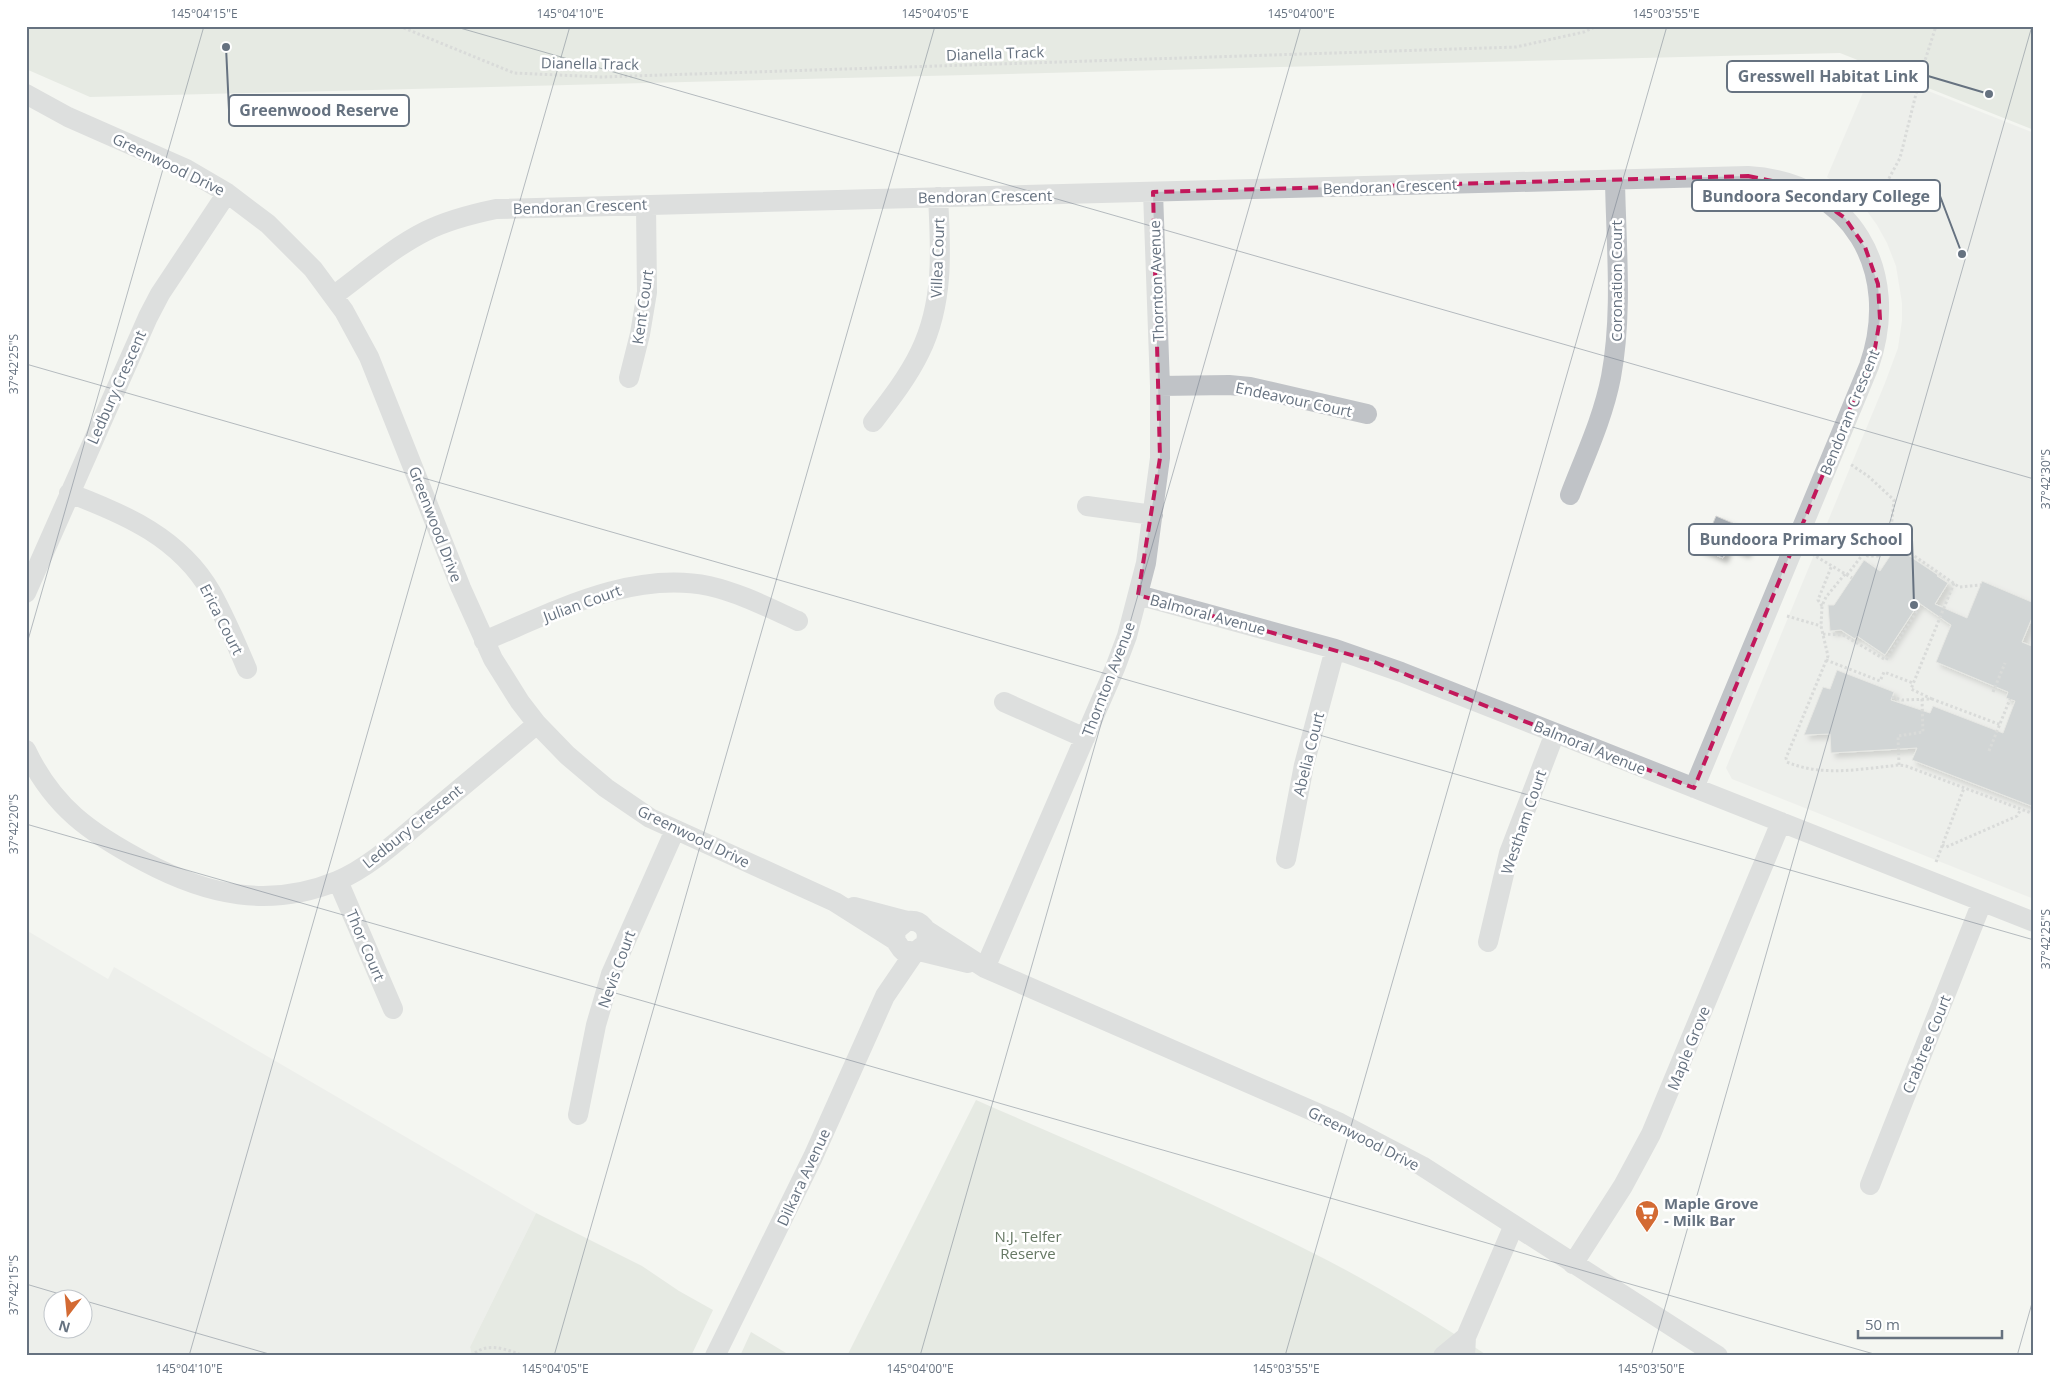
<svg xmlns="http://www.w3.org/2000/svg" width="2060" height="1382" viewBox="0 0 2060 1382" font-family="'Open Sans',sans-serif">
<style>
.built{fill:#e5e6e5;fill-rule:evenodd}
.green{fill:#d5dbd3}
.building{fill:#a7adb3;stroke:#d6d6d4;filter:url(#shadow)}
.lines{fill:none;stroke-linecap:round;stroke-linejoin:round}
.path{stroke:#b8babd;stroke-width:3;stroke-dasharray:2.5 2.5;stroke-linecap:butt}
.minor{stroke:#c0c3c7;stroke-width:20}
.marked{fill:none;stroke:#c2185b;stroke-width:4;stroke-dasharray:10 6;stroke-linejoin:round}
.ticks{fill:none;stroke:#667280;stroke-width:1;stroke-opacity:0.45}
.labels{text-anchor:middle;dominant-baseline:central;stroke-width:5;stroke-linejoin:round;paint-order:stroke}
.street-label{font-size:15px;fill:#667280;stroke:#fff}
.poi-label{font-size:15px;font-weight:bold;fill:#667280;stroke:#fff;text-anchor:start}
.park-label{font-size:15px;fill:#667864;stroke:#fff}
.leader{fill:none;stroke:#667280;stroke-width:2}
.callout-dot{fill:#667280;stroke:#fff;stroke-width:2}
.callout{fill:#fff;stroke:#667280;stroke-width:2}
.callout-label{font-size:16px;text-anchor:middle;font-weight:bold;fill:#667280}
.neatline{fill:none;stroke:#667280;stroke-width:2}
.ticks-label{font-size:12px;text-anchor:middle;fill:#667280}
</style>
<defs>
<filter id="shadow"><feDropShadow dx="4.5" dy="4.5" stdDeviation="2.5" flood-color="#0004"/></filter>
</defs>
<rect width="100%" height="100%" fill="#f4f5f1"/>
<path class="built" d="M1873,69L2034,133V899L1732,779L1726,768L1885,383L1898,348L1902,321V303L1896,266L1887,243L1877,225L1864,207L1827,177Z
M26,930L108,979L114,967L536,1213L470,1347L472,1356H26ZM52,1300H82V1330H52Z"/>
<path class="green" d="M26,26H2034V130L1840,53L90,97L26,69Z
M976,1100C1086,1148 1197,1195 1305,1249C1368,1280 1429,1317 1488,1356H847Z
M536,1213L642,1266L679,1291L713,1310L691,1356H472L470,1347Z
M751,1332L791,1356H740Z"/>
<path class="building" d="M1716,516L1754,532L1745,553L1728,546L1723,558L1698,548L1704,534L1708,535Z
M1896,547L1938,575L1937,576L1948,583L1935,604L1967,618L1982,581L2034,603V613L2022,642L2034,647V807L1912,760L1917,748L1831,753L1830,734L1804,735L1823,687L1830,689L1837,670L1894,692L1891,700L1930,713L1933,706L2003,733L2015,701L2006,698L2008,692L1936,662L1951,625L1919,603L1885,655L1857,636L1855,639L1841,630L1830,631L1828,605H1834L1864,560L1880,571Z"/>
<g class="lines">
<path class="path" d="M399,26L514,73L602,77L1516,47L1584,32L1597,26
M1860,206L1887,182L1900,158L1922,70L1936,26
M1890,539L1959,587L1981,585
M1812,554L1852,578
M1845,574L1826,597L1822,606L1821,626L1828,656L1786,758L1787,762C1822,777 1861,769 1899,765L1906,766L2034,814
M1847,575L1863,554L1868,556H1878L1890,539L1894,500L1868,476L1850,464
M1822,606L1818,600L1832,565
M1787,616L1821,626
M1823,634L1843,635L1886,660L1921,605
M1826,660L1880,681L1884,672L1913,683
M1993,692L2005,663
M1892,697L1902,700L1932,699L2001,725
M1932,699L1911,689L1954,583
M1989,751L2010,699
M1899,765L1898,736L1923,732L1922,699
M1942,845L1946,847L2017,816L2021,809
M1936,862L1964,788
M471,1356C487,1341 505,1349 524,1356"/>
<path class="minor" d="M26,94L68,117L186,169L227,193L268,224L313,269L344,311L369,357L461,588L493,659L520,702L537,724L567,755L606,788L650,818L835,902L895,940
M333,296C363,274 392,248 426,231C448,220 472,214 496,209L1748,176C1852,182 1902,271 1869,366L1694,788
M629,378L640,334L647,292L646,205
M1160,386L1229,385L1250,387L1367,414
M873,422C890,400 908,377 920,352C944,303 941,250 938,197
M69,493C125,514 180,538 211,592C225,617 236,643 247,669
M1570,495C1585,456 1603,418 1611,377C1623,312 1616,245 1615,180
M1087,506L1153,515
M26,593L148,317L160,294L227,193
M1138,595L1335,649L1401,672L2034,922
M484,641C554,612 631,570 709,586C740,593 769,608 798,621
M1004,702L1085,738
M26,750C53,807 90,833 145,862C207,895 269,909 337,881C371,867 404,835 432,812C467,782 502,754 537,724
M1286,859L1304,765L1335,649
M338,881L393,1009
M854,907L907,921
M926,930L985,968L1340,1123L1422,1166L1718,1356
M1488,942L1509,853L1555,733
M919,951L968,963
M985,968L1115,668L1127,636L1146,563L1160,458V386L1153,192
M578,1115L596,1025L611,974L675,830
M1870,1185L1982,902
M1573,1264L1623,1186L1651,1134L1781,822
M715,1356L813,1157L885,996L915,952L925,944C931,930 921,919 907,921L896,930L895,940L902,950L915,952
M1443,1356L1466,1337
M1465,1356L1466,1337L1514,1225"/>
</g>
<path d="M0 0H2060V1382H0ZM1748,176L1801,187L1845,218L1865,247L1878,284L1880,319L1875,348L1694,788L1369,660L1138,595L1160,458L1153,192Z" fill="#f4f5f1" fill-opacity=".55" fill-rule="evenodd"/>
<path class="marked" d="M1748,176L1801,187L1845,218L1865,247L1878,284L1880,319L1875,348L1694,788L1369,660L1138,595L1160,458L1153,192Z"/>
<path class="ticks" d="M453,26L2034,479M26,364L2034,940M26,647L204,26M26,824L1881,1356M26,1284L80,1300M82,1300L276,1356M189,1356L570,26M554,1356L935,26M920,1356L1301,26M1285,1356L1667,26M1651,1356L2032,26M2017,1356L2034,1296"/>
<defs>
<g id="supermarket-pin" transform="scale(1.25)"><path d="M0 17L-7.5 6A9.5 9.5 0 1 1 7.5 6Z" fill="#d36a33" stroke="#fff"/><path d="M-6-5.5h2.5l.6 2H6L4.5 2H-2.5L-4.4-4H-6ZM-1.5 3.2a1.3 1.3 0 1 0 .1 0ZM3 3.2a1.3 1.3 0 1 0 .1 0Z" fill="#fff"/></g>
</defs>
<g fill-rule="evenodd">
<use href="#supermarket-pin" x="1647" y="1212"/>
</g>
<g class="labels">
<g class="street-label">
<text transform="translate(995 53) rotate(-2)">Dianella Track</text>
<text transform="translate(590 63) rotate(1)">Dianella Track</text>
<text transform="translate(169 164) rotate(26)">Greenwood Drive</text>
<text transform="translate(1390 186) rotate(-2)">Bendoran Crescent</text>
<text transform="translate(985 196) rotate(-1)">Bendoran Crescent</text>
<text transform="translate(580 206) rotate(-2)">Bendoran Crescent</text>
<text transform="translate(937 258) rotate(-88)">Villea Court</text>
<text transform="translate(1156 281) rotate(-92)">Thornton Avenue</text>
<text transform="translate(1616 281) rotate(-90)">Coronation Court</text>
<text transform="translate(642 307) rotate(-82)">Kent Court</text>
<text transform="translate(116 387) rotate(-66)">Ledbury Crescent</text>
<text transform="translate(1294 399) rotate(12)">Endeavour Court</text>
<text transform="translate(1849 412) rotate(-68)">Bendoran Crescent</text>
<text transform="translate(436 524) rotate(69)">Greenwood Drive</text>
<text transform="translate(582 603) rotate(-20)">Julian Court</text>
<text transform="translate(1208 614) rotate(15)">Balmoral Avenue</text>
<text transform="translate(222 619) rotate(63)">Erica Court</text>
<text transform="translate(1108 679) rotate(-69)">Thornton Avenue</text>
<text transform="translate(1590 747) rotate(22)">Balmoral Avenue</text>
<text transform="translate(1308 754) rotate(-76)">Abelia Court</text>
<text transform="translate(1523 822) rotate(-71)">Westham Court</text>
<text transform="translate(412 826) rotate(-39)">Ledbury Crescent</text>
<text transform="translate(694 836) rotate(26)">Greenwood Drive</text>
<text transform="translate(366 945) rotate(67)">Thor Court</text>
<text transform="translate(616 969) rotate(-70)">Nevis Court</text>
<text transform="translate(1926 1044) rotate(-68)">Crabtree Court</text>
<text transform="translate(1688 1048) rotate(-68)">Maple Grove</text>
<text transform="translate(1364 1138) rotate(27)">Greenwood Drive</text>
<text transform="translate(803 1177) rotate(-65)">Dilkara Avenue</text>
</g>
<g class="poi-label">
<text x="1664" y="1203">Maple Grove<tspan x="1664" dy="17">- Milk Bar</tspan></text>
</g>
<g class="park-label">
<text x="1028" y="1236">N.J. Telfer<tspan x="1028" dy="17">Reserve</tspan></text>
</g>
</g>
<path class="leader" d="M1989 94L1928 76M226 47L229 110M1962 254L1940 196M1914 605L1912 540"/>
<g class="callout-dot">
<circle cx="1989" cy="94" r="5"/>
<circle cx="226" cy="47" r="5"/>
<circle cx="1962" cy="254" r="5"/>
<circle cx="1914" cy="605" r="5"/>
</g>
<g class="callout">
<rect x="1727" y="61" width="201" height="31" rx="5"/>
<rect x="229" y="95" width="180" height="31" rx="5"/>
<rect x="1692" y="180" width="248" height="31" rx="5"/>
<rect x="1689" y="524" width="223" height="31" rx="5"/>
</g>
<g class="callout-label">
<text x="1828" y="82">Gresswell Habitat Link</text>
<text x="319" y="116">Greenwood Reserve</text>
<text x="1816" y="202">Bundoora Secondary College</text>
<text x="1801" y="545">Bundoora Primary School</text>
</g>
<rect width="2060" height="1382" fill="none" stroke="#ffffff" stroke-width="55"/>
<g transform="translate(68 1314) rotate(196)"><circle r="24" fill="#ffffff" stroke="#c2c7cc"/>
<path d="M0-4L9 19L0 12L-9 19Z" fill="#d36a33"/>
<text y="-8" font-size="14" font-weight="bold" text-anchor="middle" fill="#667280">N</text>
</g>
<path d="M1858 1330v8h144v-8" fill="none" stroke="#667280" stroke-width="2.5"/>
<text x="1865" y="1330" font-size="15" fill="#667280" stroke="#ffffff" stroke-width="4" paint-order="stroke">50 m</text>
<rect x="28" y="28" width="2004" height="1326" class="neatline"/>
<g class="ticks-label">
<text x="204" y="18">145°04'15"E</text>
<text x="570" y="18">145°04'10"E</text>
<text x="935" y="18">145°04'05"E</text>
<text x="1301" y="18">145°04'00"E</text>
<text x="1666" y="18">145°03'55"E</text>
<text transform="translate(14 364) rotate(-90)" y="4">37°42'25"S</text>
<text transform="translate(2046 479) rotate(-90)" y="4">37°42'30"S</text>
<text transform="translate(14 824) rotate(-90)" y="4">37°42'20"S</text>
<text transform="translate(2046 939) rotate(-90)" y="4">37°42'25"S</text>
<text transform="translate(14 1285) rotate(-90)" y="4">37°42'15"S</text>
<text x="189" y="1373">145°04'10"E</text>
<text x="555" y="1373">145°04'05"E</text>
<text x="920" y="1373">145°04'00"E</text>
<text x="1286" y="1373">145°03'55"E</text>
<text x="1651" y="1373">145°03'50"E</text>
</g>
</svg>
